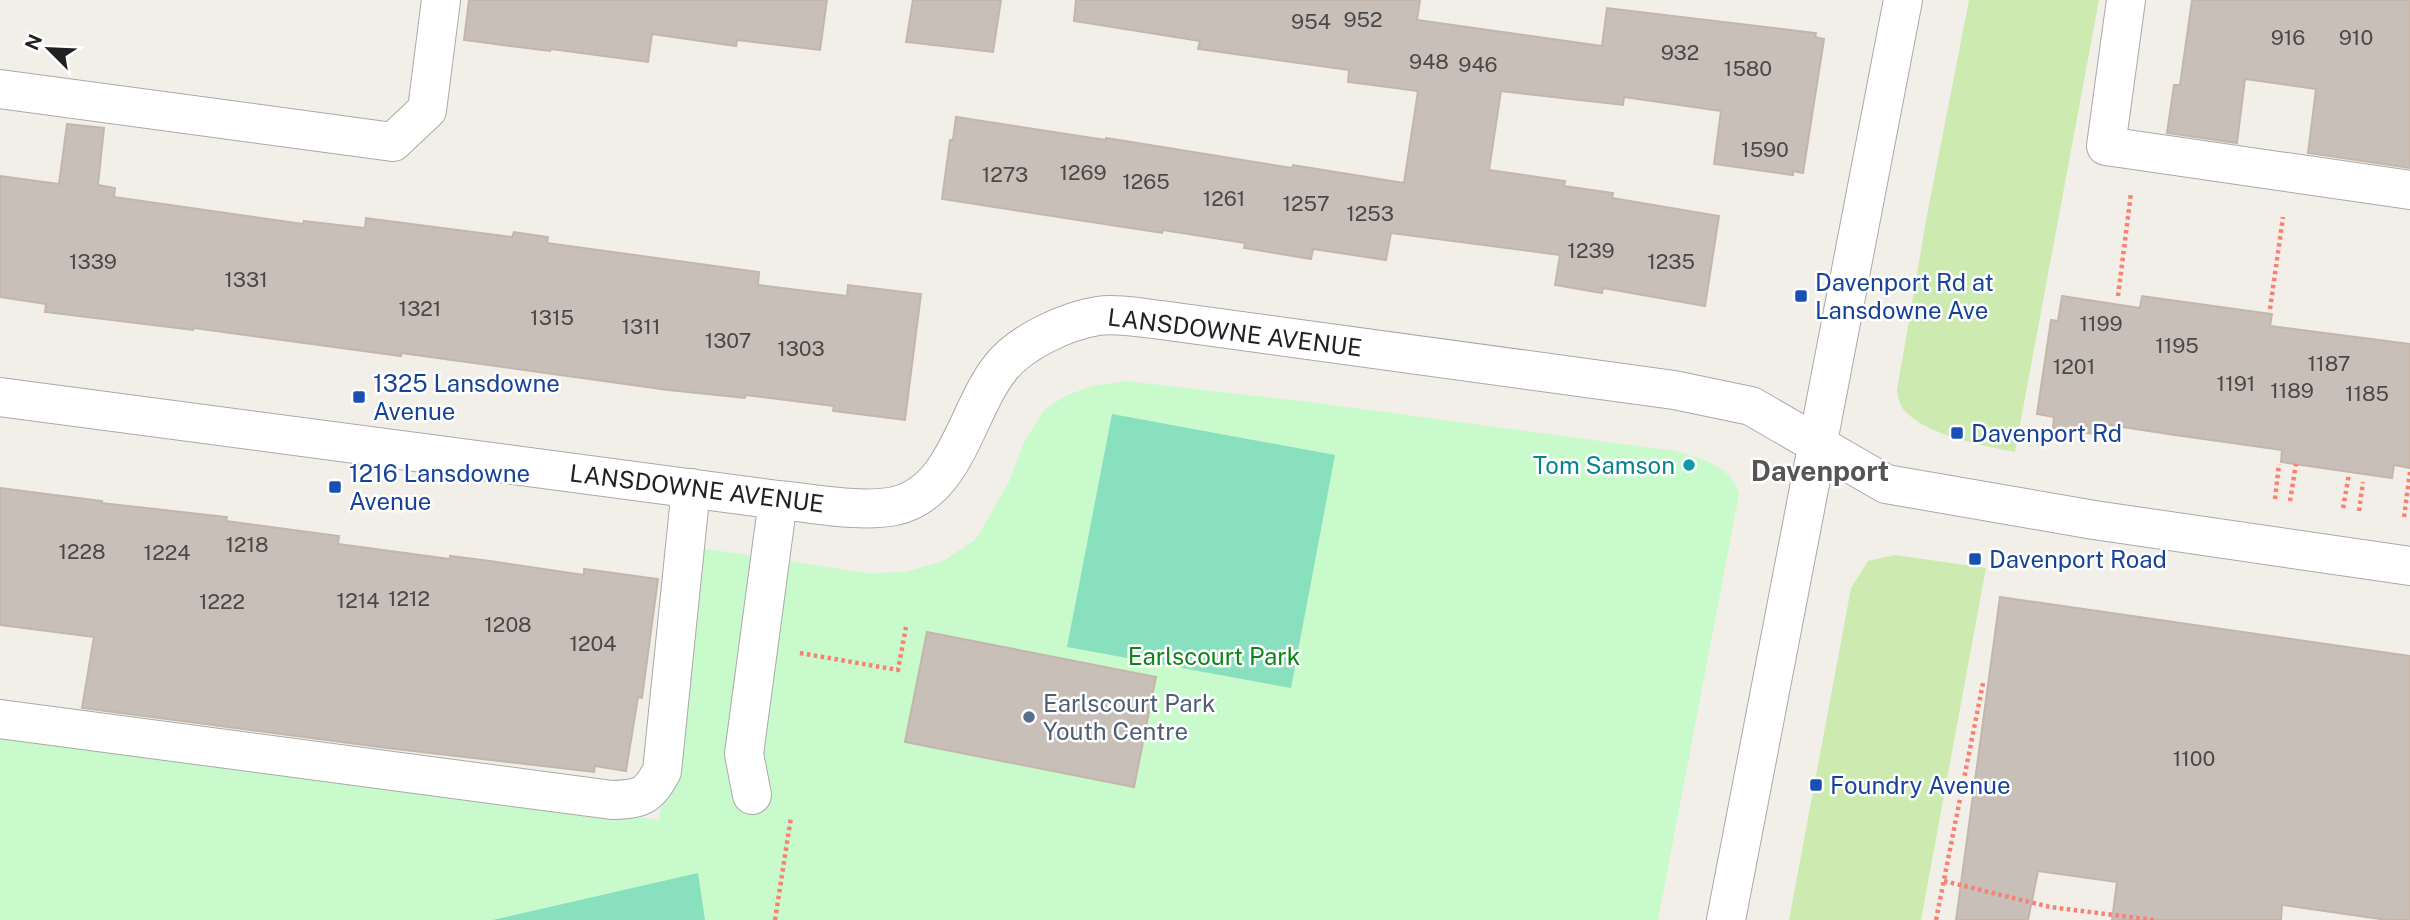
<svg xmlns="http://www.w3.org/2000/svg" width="2410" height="920" viewBox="0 0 2410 920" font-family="'Public Sans',sans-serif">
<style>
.grass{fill:#cdebb0}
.park{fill:#c8facc}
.pitch{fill:#88e0be}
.building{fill:#c7bfb8;stroke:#c4b6ab;stroke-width:2}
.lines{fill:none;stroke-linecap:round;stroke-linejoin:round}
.minor-casing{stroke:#a9a9a9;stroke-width:40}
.path{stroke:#fa8072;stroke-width:4.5;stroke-dasharray:3.5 3.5;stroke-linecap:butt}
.minor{stroke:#fff;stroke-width:38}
.transit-dot{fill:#1a4fb4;stroke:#fff;stroke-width:2.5}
.culture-dot{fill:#0f9aa8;stroke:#fff;stroke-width:2.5}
.service-dot{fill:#5c6f8a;stroke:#fff;stroke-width:2.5}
.labels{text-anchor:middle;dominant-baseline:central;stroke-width:5;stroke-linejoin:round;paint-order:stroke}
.number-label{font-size:21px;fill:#4b4948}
.transit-label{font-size:24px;fill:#164399;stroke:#fff;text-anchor:start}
.street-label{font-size:24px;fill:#222;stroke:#fff}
.culture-label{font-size:24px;fill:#0d838f;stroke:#fff;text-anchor:end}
.park-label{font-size:24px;fill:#0c8416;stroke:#fff}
.service-label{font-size:24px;fill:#4e5e75;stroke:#fff;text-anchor:start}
.quarter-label{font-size:28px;font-weight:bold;fill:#555;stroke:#fff}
</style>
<rect width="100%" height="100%" fill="#f2efe9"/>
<path class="grass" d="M1969,0H2099L2015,452C1984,446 1925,435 1904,410C1899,404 1898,397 1897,390L1927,215Z
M1895,555L1986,568L1921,920H1789L1851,588L1868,561Z"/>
<path class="park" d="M1126,381L1310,402L1675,451C1700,458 1733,466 1739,494L1658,920H0V734L659,820L694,547L868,573L906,572L943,561L976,539L1008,484L1024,442L1044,410L1065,396L1092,386Z"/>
<path class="pitch" d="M1112,414L1335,455L1291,688L1067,647Z
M698,873L705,920H493Z"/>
<path class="building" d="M469,0H827L820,50L737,40L736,46L652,34L648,62L551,49L550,51L464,40Z
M913,0H1001L993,52L906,42Z
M1076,0H1420L1417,20L1602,46L1607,8L1816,33L1815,37L1824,39L1803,173L1793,171V175L1714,164L1721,111L1624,97L1623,105L1501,91L1489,170L1565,181L1564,186L1613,193L1612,198L1719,216L1705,306L1603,288L1602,293L1555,285L1560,255L1391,233L1386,260L1313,249L1311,259L1244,248L1245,243L1163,230L1162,233L942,199L950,140H953L956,117L1106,140V138L1292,168L1293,165L1404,183L1418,91L1348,82L1349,70L1198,49L1200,41L1074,21Z
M2192,0H2410V168L2308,153L2316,89L2245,79L2237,143L2167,133L2174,85H2180Z
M67,124L104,128L98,185L115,188L114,197L303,224L304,221L365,228L366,218L512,237L514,232L548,237L547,243L759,272L758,285L847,296L848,285L921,294L905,420L833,411L834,406L746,395L745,398L668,390L401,353V356L194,328L193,330L45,312L46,304L0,297V176L59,184Z
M2062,296L2140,308L2142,296L2272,314L2270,326L2410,344V468L2394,465L2392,478L2281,462L2282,450L2175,435L2096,423L2095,434L2053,428L2054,417L2037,414L2051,320L2058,321Z
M0,488L102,501L101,503L227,517L226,521L339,536L338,544L450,559V556L490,561L584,575V569L658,579L642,698L638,697L626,771L595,766L594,772L387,748L82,708L94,637L0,625Z
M2000,597L2410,656V920H2387L2282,905L2281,920H2112L2117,882L2038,871L2028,920H1956Z
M927,632L1156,677L1134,787L905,742Z"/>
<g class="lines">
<g class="minor-casing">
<path id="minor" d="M2126,0L2106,146L2410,190
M0,89L393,142L427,110L441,0
M0,397L778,500C813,503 860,513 895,506C957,492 966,410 1001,367C1021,342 1066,321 1098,316C1115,313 1143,318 1161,320L1674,390L1751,406L1886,484L2094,520L2410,566
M0,719L612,800C641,799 648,797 662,771L691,488
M752,795L744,754L778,500
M1726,920L1903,0"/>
</g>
<path class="path" d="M2118,296L2131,193
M2270,309L2283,217
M2275,499L2279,464
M2290,501L2296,464
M2343,508L2349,474
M2359,511L2363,482
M2404,517L2410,472
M800,653L898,670L906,627
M1944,881L2050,907L2154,920
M775,920L791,817
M1936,920L1983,683"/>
<use href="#minor" class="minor"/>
</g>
<g class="transit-dot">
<rect x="1794" y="289" width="14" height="14" rx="3.5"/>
<rect x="352" y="390" width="14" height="14" rx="3.5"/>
<rect x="1950" y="426" width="14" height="14" rx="3.5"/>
<rect x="328" y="480" width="14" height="14" rx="3.5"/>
<rect x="1968" y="552" width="14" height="14" rx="3.5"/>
<rect x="1809" y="778" width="14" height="14" rx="3.5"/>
</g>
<circle class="culture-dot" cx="1689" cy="465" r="7"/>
<circle class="service-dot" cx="1029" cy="717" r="7"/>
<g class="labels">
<g class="number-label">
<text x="1363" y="19">952</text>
<text x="1311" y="21">954</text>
<text x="2288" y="37">916</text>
<text x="2356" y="37">910</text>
<text x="1680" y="52">932</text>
<text x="1429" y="61">948</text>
<text x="1478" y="64">946</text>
<text x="1748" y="68">1580</text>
<text x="1765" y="149">1590</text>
<text x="1083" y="172">1269</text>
<text x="1005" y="174">1273</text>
<text x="1146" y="181">1265</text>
<text x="1224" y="198">1261</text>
<text x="1306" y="203">1257</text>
<text x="1370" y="213">1253</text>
<text x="1591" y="250">1239</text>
<text x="93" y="261">1339</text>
<text x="1671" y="261">1235</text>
<text x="246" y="279">1331</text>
<text x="420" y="308">1321</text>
<text x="552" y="317">1315</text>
<text x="2101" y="323">1199</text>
<text x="641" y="326">1311</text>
<text x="728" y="340">1307</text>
<text x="2177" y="345">1195</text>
<text x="801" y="348">1303</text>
<text x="2329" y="363">1187</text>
<text x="2074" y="366">1201</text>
<text x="2236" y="383">1191</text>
<text x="2292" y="390">1189</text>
<text x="2367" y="393">1185</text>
<text x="247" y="544">1218</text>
<text x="82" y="551">1228</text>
<text x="167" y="552">1224</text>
<text x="409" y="598">1212</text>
<text x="358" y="600">1214</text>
<text x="222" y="601">1222</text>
<text x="508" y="624">1208</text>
<text x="593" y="643">1204</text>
<text x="2194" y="758">1100</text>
</g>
<g class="transit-label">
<text x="1815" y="282">Davenport Rd at<tspan x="1815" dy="28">Lansdowne Ave</tspan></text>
<text x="373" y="383">1325 Lansdowne<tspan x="373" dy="28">Avenue</tspan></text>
<text x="1971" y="433">Davenport Rd</text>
<text x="349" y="473">1216 Lansdowne<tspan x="349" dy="28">Avenue</tspan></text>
<text x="1989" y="559">Davenport Road</text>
<text x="1830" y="785">Foundry Avenue</text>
</g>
<g class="street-label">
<text transform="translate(1235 332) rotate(7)">LANSDOWNE AVENUE</text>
<text transform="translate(697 488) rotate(7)">LANSDOWNE AVENUE</text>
</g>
<g class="culture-label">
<text x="1675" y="465">Tom Samson</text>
</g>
<g class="park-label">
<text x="1214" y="656">Earlscourt Park</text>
</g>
<g class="service-label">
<text x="1043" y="703">Earlscourt Park<tspan x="1043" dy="28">Youth Centre</tspan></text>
</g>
<g class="quarter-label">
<text x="1820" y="470">Davenport</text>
</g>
</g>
<g transform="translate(49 49) rotate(294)" stroke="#ffffff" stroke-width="5" paint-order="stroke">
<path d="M0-5L12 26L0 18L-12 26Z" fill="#222222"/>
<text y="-10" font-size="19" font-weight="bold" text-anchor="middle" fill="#222222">N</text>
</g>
</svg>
